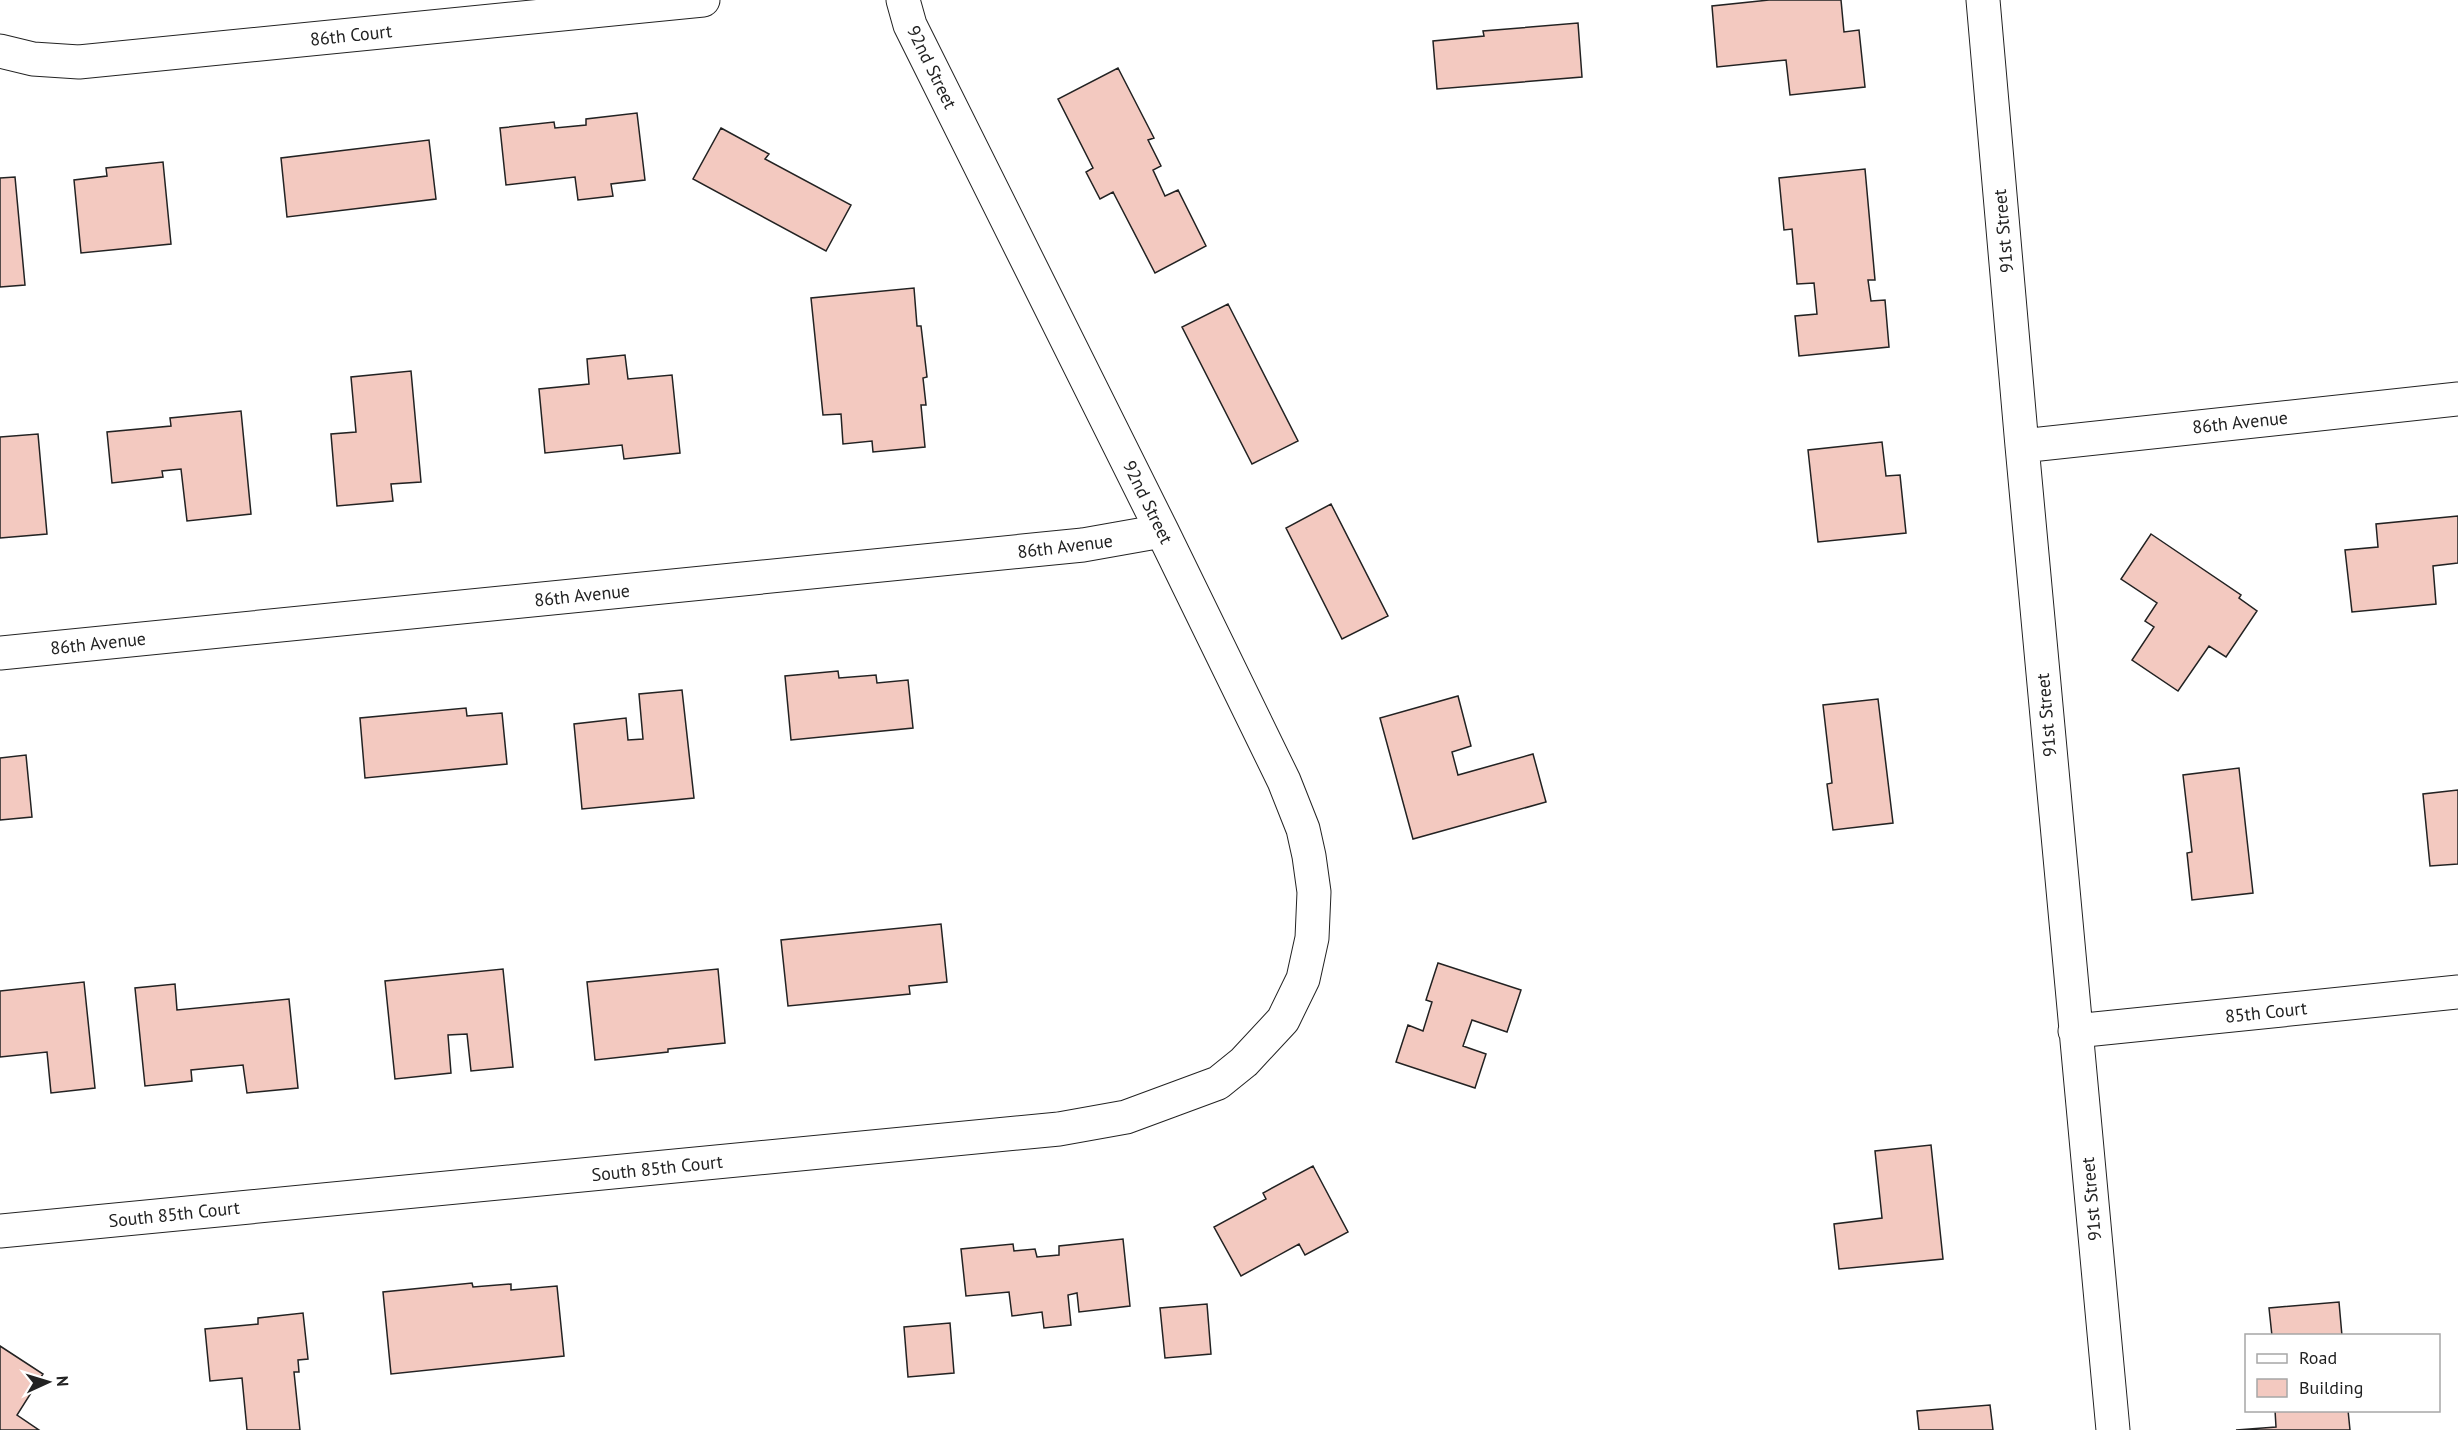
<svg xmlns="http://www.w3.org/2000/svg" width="2458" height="1430" viewBox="0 0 2458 1430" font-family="'PT Sans',sans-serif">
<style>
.building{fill:#f3c9c0;stroke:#222;stroke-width:1.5}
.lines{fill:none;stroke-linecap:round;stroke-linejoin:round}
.minor-casing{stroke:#222;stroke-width:35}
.minor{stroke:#fff;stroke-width:33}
.labels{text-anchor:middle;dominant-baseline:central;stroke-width:4.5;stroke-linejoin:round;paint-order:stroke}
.street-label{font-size:18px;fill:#222;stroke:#fff}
</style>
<rect width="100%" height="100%" fill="#fff"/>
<path class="building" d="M1769,0H1841L1844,32L1859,30L1865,87L1790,95L1786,60L1717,67L1712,6Z
M1578,23L1582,77L1437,89L1433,41L1484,36L1483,31Z
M1118,68L1154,138L1148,140L1161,166L1153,170L1165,196L1178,190L1206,246L1155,273L1113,192L1100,199L1086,172L1093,168L1058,99Z
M637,113L645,180L611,184L613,196L578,200L575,177L506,185L500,128L554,122L555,128L586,125V119Z
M721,128L769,154L765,159L851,205L826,251L693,179Z
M429,140L436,199L287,217L281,158Z
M163,162L171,244L81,253L74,180L107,176L106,168Z
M1865,169L1875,280H1868L1871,301L1885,300L1889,347L1799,356L1795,316L1817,314L1814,283L1797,284L1792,229L1784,230L1779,178Z
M15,177L25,285L0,287V178Z
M914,288L917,326H921L927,377L923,378L926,405H921L925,447L873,452L872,441L843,444L841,414L823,415L811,298Z
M1228,304L1298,441L1252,464L1182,327Z
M625,355L628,379L672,375L680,453L624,459L622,445L545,453L539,389L589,384L587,359Z
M411,371L421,482L391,484L393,501L337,506L331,434L356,432L351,377Z
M241,411L251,514L187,521L181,469L162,471L163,477L112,483L107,432L171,426L170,418Z
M38,434L47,534L0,538V437Z
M1882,442L1886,476L1900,475L1906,533L1818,542L1808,450Z
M1331,504L1388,616L1342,639L1286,528Z
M2458,516V563L2433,566L2436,604L2352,612L2345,550L2378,547L2376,524Z
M2151,534L2241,595L2239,598L2257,611L2226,657L2209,646L2178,691L2132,660L2154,627L2145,621L2157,603L2121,579Z
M838,671L839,678L876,675L877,683L908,680L913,728L791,740L785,676Z
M682,690L694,798L582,809L574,724L626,718L628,740L643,739L639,694Z
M1458,696L1471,746L1452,752L1458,775L1533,754L1546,802L1413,839L1380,718Z
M1878,699L1893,823L1833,830L1827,784L1832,783L1823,705Z
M466,708L467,716L502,713L507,764L365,778L360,718Z
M26,755L32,817L0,820V758Z
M2239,768L2253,893L2192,900L2187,853L2192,852L2183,775Z
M2458,790V864L2430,866L2423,794Z
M941,924L947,982L909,986L910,994L788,1006L781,940Z
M1438,963L1521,990L1507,1032L1472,1020L1463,1046L1486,1054L1475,1088L1396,1062L1408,1025L1423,1031L1432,1002L1426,1000Z
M503,969L513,1067L471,1071L467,1034L448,1035L451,1073L395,1079L385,981Z
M718,969L725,1043L668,1049V1052L595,1060L587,982Z
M84,982L95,1088L51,1093L47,1052L0,1057V991Z
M175,984L177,1010L289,999L298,1088L247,1093L243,1065L191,1070L192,1081L145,1086L135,988Z
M1931,1145L1943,1259L1839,1269L1834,1224L1882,1218L1875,1151Z
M1313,1166L1348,1232L1305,1255L1299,1244L1241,1276L1214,1227L1266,1199L1263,1193Z
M1123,1239L1130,1306L1079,1312L1077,1293L1068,1295L1071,1325L1044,1328L1042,1312L1012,1316L1009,1292L966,1296L961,1249L1013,1244L1014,1251L1035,1249L1037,1257L1059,1255V1246Z
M472,1283L473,1287L511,1284V1290L557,1286L564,1356L391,1374L383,1292Z
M2339,1302L2342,1336H2272L2269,1308Z
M1207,1304L1211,1354L1165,1358L1160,1308Z
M303,1313L308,1359L298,1360L299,1372H294L300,1430H247L242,1378L210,1381L205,1329L258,1324V1318Z
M950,1323L954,1373L908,1377L904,1327Z
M0,1346L43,1374L17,1415L39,1430H0Z
M1990,1405L1993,1430H1919L1917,1411Z
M2275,1410H2348L2350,1430H2236L2276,1427Z"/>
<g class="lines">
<g class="minor-casing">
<path id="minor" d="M1983,0L2022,446L2113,1430
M0,51L33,59L79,62L703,0
M2022,446L2458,399
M0,653L1083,545L1162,531
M2075,1031L2458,992
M0,1231L1059,1129L1126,1117L1218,1083L1244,1062L1283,1020L1303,979L1312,938L1314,892L1309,856L1303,829L1284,781L1162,531L910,25L903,0"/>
</g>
<use href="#minor" class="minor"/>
</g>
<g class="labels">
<g class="street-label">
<text transform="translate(351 35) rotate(-6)">86th Court</text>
<text transform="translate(932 67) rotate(64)">92nd Street</text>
<text transform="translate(2003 231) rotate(-95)">91st Street</text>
<text transform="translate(2240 422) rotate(-6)">86th Avenue</text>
<text transform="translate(1148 502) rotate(64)">92nd Street</text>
<text transform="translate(1065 546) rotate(-7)">86th Avenue</text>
<text transform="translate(582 595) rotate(-6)">86th Avenue</text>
<text transform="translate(98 643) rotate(-6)">86th Avenue</text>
<text transform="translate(2046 715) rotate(-95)">91st Street</text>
<text transform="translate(2266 1012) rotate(-6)">85th Court</text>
<text transform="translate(657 1168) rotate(-6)">South 85th Court</text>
<text transform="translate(2091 1199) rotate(-95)">91st Street</text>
<text transform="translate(174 1214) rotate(-6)">South 85th Court</text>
</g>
</g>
<rect x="2245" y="1334" width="195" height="78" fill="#ffffff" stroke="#a7a7a7" stroke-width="1.5"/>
<rect x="2257" y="1354" width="30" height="9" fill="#ffffff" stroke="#a7a7a7" stroke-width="1.5"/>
<text x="2299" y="1364" font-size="18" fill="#222222">Road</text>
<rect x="2257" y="1379" width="30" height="18" fill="#f3c9c0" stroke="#a7a7a7" stroke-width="1.5"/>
<text x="2299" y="1394" font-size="18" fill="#222222">Building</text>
<g transform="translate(48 1382) rotate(86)" stroke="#ffffff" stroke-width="4.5" paint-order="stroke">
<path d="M0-4.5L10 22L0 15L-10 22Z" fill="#222222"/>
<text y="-9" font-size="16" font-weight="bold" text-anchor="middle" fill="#222222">N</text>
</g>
</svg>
